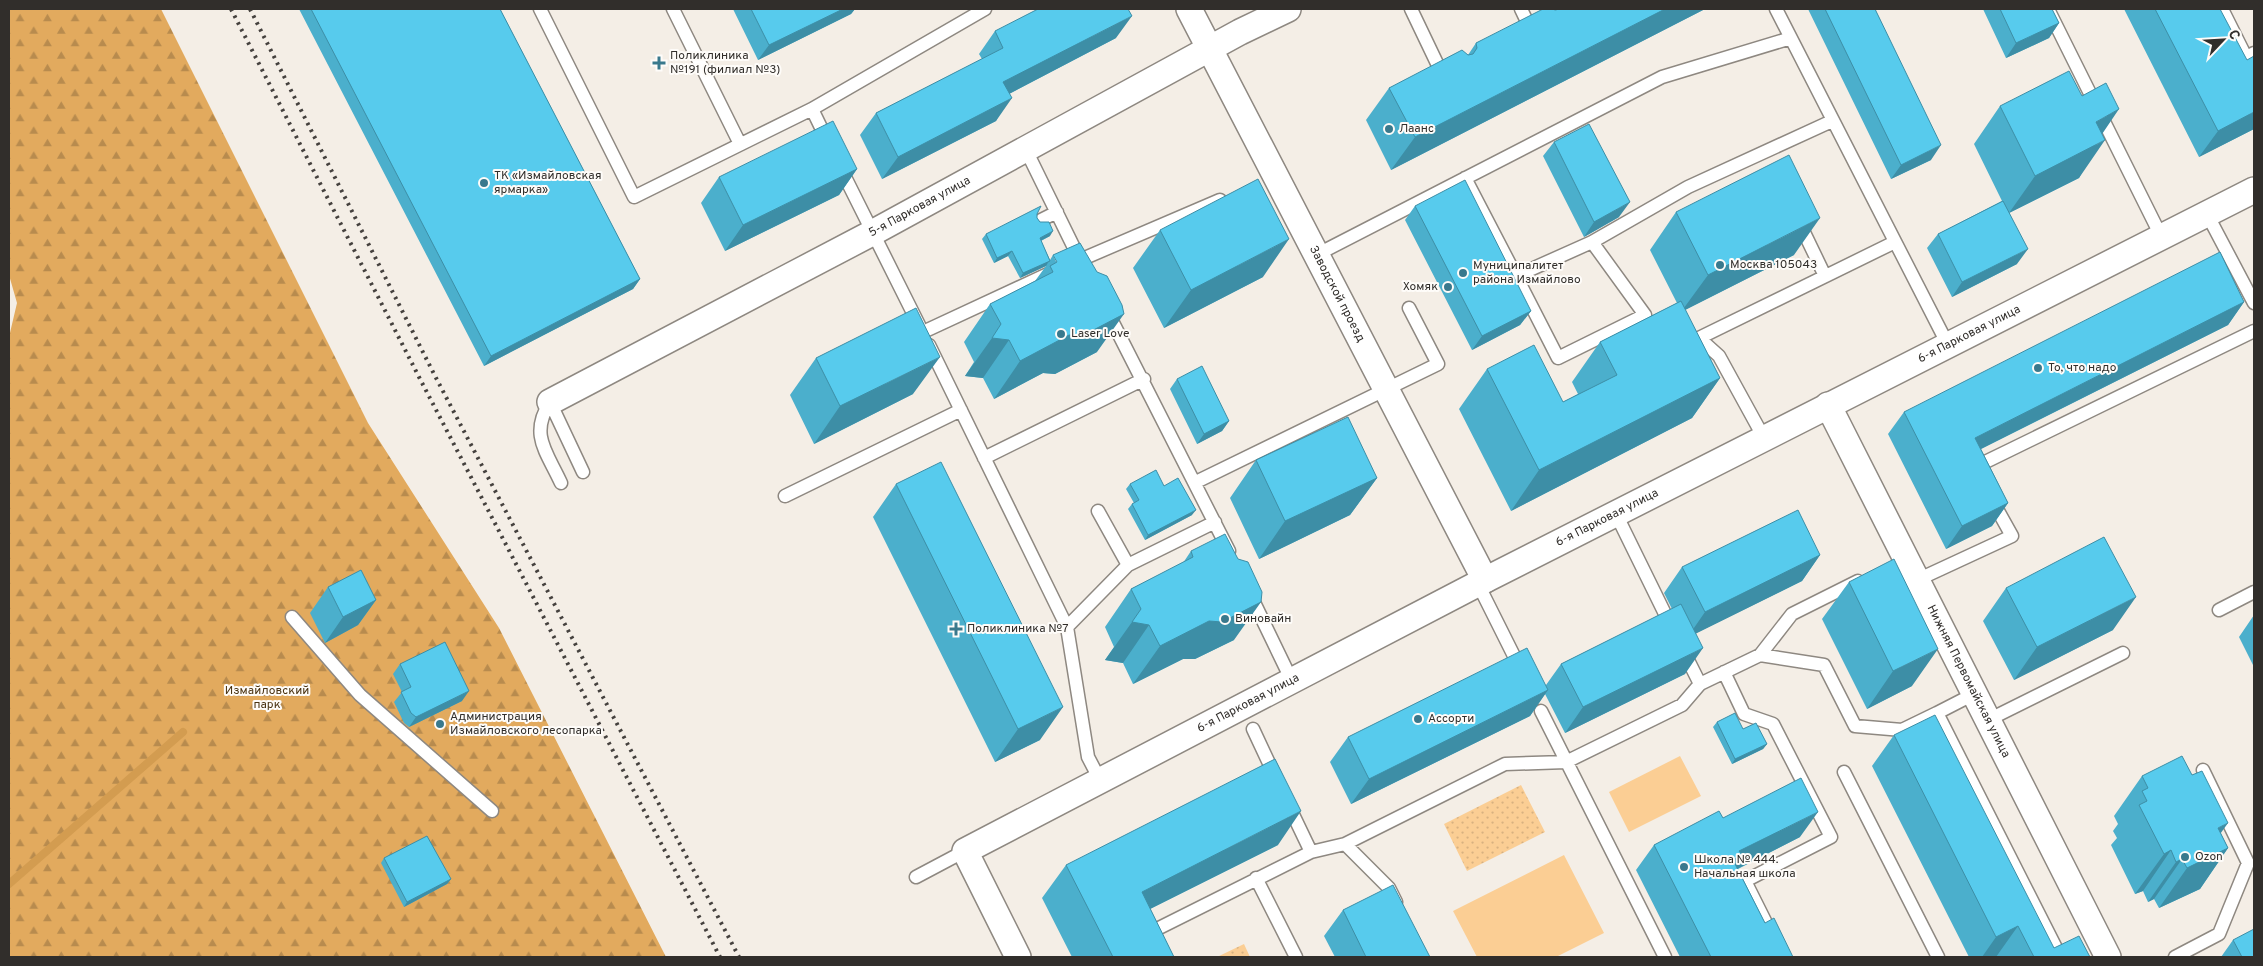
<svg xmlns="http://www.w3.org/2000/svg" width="2263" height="966" viewBox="0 0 2263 966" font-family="Overpass,sans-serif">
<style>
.grass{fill:url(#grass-dots)}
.forest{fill:url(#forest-firs)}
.pitch{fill:#fbce94}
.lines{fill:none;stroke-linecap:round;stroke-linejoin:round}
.stream{stroke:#d39c50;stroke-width:8}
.lane-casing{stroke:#8e8881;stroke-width:15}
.street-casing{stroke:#8e8881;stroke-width:28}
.lane{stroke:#fff;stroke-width:12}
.street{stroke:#fff;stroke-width:25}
.rail{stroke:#45413e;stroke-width:4;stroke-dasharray:2.5 5;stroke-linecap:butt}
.wall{fill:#4bafcc}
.shaded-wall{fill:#3d8ea6}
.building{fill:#57cbed;stroke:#3d8ea6}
.poi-dot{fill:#39798d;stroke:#fefcf9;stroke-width:2}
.labels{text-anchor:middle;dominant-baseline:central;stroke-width:4;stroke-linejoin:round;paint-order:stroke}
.poi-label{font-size:12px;fill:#312e2b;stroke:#fefcf9;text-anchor:start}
.street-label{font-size:12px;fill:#312e2b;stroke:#fefcf9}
.park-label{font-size:12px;fill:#4a3312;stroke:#fefcf9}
</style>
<defs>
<pattern id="grass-dots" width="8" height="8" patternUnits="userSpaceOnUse" patternTransform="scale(1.25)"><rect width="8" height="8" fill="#fbce94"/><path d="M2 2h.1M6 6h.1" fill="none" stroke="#d8b180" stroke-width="1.8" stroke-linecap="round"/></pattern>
<pattern id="forest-firs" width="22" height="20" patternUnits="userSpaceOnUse" patternTransform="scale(1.25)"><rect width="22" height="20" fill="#e2aa5e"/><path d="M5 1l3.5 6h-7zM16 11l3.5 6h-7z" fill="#b88b4e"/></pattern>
</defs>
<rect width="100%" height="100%" fill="#f4eee6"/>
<path class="grass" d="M1521,785L1545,832L1467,871L1444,824Z
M1244,944L1250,957H1217Z"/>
<path class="forest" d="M9,9H161L368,423L499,628L666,957H9V337L17,303L9,275Z"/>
<path class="pitch" d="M1680,756L1701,796L1629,832L1609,792Z
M1564,855L1604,933L1556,957H1477L1453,911Z"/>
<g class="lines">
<path class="stream" d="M9,884L183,732"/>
<g class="lane-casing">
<path id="lane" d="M540,9L634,197L812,109L828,142
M673,9L740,144
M1411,9L1444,78
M1521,9L1532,32
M1776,9L1948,345
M2048,9L2161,236
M2222,9L2246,57L2254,53
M812,109L985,9
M1026,150L1080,260
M841,169L919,325
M1465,178L1516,276L1592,242L1688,187L1832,121
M2207,214L2254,303
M1041,220L1057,212
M1799,222L1825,276
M1316,255L1662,77L1791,38
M1073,263L1220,200
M1516,276L1558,358L1645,315L1592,242
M1108,313L1229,551
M923,332L1050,273
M929,345L1067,627L1088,757L1100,780
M550,402C529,435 547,452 561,483
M550,402L583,472
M1764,438L1719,356L1699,338L1895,242
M984,458L1144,379
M1976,469L1975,467L2254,331
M1196,482L1438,364L1409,308
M785,496L961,410
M1098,511L1128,565
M1616,514L1671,626
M1917,580L2012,536L1992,500
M1478,584L1521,670
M1250,594L1292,681
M2219,610L2254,592
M292,617L360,695L492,811
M1067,627L1128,565L1215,522
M1683,650L1700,684L1760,655L1824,665L1855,726L1902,730L1937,713
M1760,655L1792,614L1858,581
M1724,672L1744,714L1773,724L1831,837L1745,881L1783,957
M1974,694L1937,713L2056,948
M1541,711L1665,957
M1988,720L2123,653
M1253,729L1275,776
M1844,772L1938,957
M1345,844L1505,764L1566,762L1682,705L1700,684
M1311,852L1345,844L1389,888L1396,902
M916,877L965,851
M1256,878L1296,957
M1146,957L1137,939L1311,852L1288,804
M2175,957L2219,934L2248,863L2203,770"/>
</g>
<g class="street-casing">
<g id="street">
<path id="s1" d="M1189,9L1485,580"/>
<path id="s2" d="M550,402L872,233L1240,32L1288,9"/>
<path id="s3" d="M1828,405L2108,957"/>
<path id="s4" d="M1018,957L965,851L1485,580L2254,190"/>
</g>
</g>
<use href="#lane" class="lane"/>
<use href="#street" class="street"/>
<path class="rail" d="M231,9L419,377L720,957
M250,9L434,374L739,957"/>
</g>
<path class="wall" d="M299,9H500L640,279L633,289L484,366Z
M733,9H855L851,14L758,60Z
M1556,9H1705L1391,170L1366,120L1389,88L1468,55L1476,43L1555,10Z
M1808,9H1875L1931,160L1891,179Z
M1983,9H2052L2059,23L2049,38L2006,58Z
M2124,9H2220L2254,129L2199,157Z
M995,31L1116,38L1009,94L996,121L882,179L860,135L876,113L982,59L979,54Z
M2000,106L2102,134L2079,178L2009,213L2017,264L1952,297L1927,248L1938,234L2002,201L1974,144Z
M1554,142L1619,217L1584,237L1543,156Z
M857,169L839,195L725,251L701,203L719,177Z
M1415,206L1531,311L1520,325L1472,350L1405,220Z
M1676,212L1794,255L1685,310L1720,378L1692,418L1511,511L1459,409L1487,369L1563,402L1578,394L1572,382L1600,342L1677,303L1650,250Z
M1037,214V218L1050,236L1041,241L1050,260L1053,255L1097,352L1055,374L1043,373L994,399L983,378L965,376L974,362L964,342L990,304L1035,281L1046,266L1020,278L1008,256L994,263L982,239L986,234Z
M1160,230L1263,277L1164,328L1133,268Z
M2244,302L2228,325L1981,449L2008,503L1992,526L1946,549L1888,434L1904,412Z
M816,358L913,394L814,444L790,395Z
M1177,379L1229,421L1222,431L1197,444L1170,389Z
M1256,460L1377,478L1350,515L1259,559L1230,498Z
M896,484L1040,740L995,762L873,517Z
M1130,484L1164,486L1192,515L1145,540L1128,509L1132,504L1134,503L1126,489Z
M1191,551L1234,640L1195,659H1183L1133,684L1123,663L1105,660L1114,647L1105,627L1131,589L1183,563Z
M1820,555L1802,581L1696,633L1685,674L1565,733L1545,694L1530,716L1351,804L1330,762L1348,737L1546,685L1561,664L1672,609L1664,593L1682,567Z
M1849,582L1912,686L1867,709L1822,619Z
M328,587L376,600L358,625L325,643L310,613Z
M2006,588L2113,630L2014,680L1983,621Z
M2254,615V667L2239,637Z
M400,664L462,701L409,727L404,723L394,702L402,692L393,674Z
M1717,722L1743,729L1767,744L1763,749L1732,764L1713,727Z
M1894,735L2054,948L2090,957H1969L1872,766Z
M2192,775L2228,848L2200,889L2159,908L2154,899L2148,902L2143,891L2135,894L2111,845L2117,838L2113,831L2118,824L2114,816L2142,776Z
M1723,818L1800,837L1738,869L1765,923L1793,957H1680L1636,870L1654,845Z
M1278,845L1150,909L1174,957H1072L1042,898L1066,865Z
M384,858L451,879L447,884L404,907L381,863Z
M1343,910L1430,957H1335L1324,936Z
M2233,940L2254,957H2221Z"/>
<path class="shaded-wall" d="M843,9H855L851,14L758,60L769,45Z
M1665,9H1705L1391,170L1415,137Z
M1132,16L1116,38L988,105L1003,82Z
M2059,23L2049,38L2006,58L2016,43Z
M1012,98L996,121L882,179L898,157Z
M2119,109L2094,146L2105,140L2079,178L2009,213L2035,176L2096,122Z
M2254,112V129L2199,157L2218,131Z
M1941,145L1931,160L1891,179L1901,165Z
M857,169L839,195L725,251L743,225Z
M1630,202L1619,217L1584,237L1594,222Z
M1820,218L1794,255L1681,312L1708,275Z
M1053,231L1050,236L1036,243L1040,238Z
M1289,239L1263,277L1164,328L1191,290Z
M2028,249L2017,264L1952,297L1962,282Z
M1012,251L1008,256L994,263L997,258Z
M1049,261L1046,266L1020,278L1023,273Z
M640,279L633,289L484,366L491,356Z
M2244,302L2228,325L1959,460L1975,438Z
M1531,311L1520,325L1472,350L1482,336Z
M1124,314L1097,352L1055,374L1043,373L994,399L1020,361L1069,335Z
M992,338L1009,340L983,378L965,376Z
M940,357L913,394L814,444L840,406Z
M1720,378L1692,418L1511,511L1539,470Z
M1229,421L1222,431L1197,444L1204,434Z
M1377,478L1350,515L1259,559L1285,521Z
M2008,503L1992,526L1946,549L1962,526Z
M1196,510L1192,515L1145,540L1148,535Z
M1820,555L1802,581L1687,638L1705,612Z
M2136,597L2113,630L2014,680L2037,647Z
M376,600L358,625L325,643L343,617Z
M1261,602L1234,640L1195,659H1183L1133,684L1160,646L1209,621Z
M1132,622L1149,625L1123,663L1105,660Z
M1703,648L1685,674L1565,733L1583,707Z
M1938,649L1912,686L1867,709L1893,671Z
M1548,690L1530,716L1351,804L1369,779Z
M469,691L462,701L409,727L416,717Z
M1063,707L1040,740L995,762L1018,729Z
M1767,744L1763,749L1732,764L1735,759Z
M1301,811L1278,845L1118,925L1142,892Z
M1818,812L1800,837L1729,873L1715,886L1739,851Z
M2228,823L2200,862L2228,848L2200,889L2159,908L2187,868L2218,828Z
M2171,850L2143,891L2135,894L2164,854Z
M2182,859L2154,899L2148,902L2176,862Z
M451,879L447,884L404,907L407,902Z
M2018,926L1996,957H1982L1996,937Z"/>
<path class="building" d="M311,9H500L640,279L491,356Z
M751,9H843L769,45Z
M1038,9H1128L1132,16L1003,82L1012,98L898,157L876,113L1003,48L995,31Z
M1543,9H1553L1555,10L1560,9H1665L1415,137L1389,88L1462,50L1468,55L1473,54L1477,48L1476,43Z
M1825,9H1875L1941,145L1901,165Z
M2000,9H2052L2059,23L2016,43Z
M2155,9H2220L2247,60L2254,56V112L2218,131Z
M2069,71L2082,96L2106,83L2119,109L2096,122L2105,140L2035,176L2000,106Z
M833,121L857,169L743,225L719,177Z
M1589,124L1630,202L1594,222L1554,142Z
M1789,155L1820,218L1708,275L1676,212Z
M1258,179L1289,239L1191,290L1160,230Z
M1465,180L1531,311L1482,336L1415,206Z
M2003,201L2028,249L1962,282L1938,234Z
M1041,206L1037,214V218L1040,222H1049L1053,231L1040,238L1050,261L1023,273L1012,251L997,258L986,234Z
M1080,243L1097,272L1107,276L1122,305L1124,314L1082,336L1069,335L1020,361L1009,340L992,338L1001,324L990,304L1053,272L1050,266L1057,262L1053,255Z
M2220,252L2244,302L1975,438L2008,503L1962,526L1904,412Z
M1681,301L1720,378L1539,470L1487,369L1534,345L1563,402L1617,375L1600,342Z
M916,308L940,357L840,406L816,358Z
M1202,366L1229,421L1204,434L1177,379Z
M1348,417L1377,478L1285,521L1256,460Z
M941,462L1063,707L1018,729L896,484Z
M1156,470L1164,486L1178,478L1196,510L1148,535L1132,504L1139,500L1130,484Z
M1798,510L1820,555L1705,612L1682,567Z
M1225,534L1238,559L1248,562L1262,592L1261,602L1222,622L1209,621L1160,646L1149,625L1132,622L1141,609L1131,589L1193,557L1191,551Z
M2104,537L2136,597L2037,647L2006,588Z
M1894,559L1938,649L1893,671L1849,582Z
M361,570L376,600L343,617L328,587Z
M1681,604L1703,648L1583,707L1561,664Z
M445,642L469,691L416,717L411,713L401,692L411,687L400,664Z
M1527,648L1548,690L1369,779L1348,737Z
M1735,713L1743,729L1756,723L1767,744L1735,759L1717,722Z
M1935,715L2054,948L2079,936L2090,957H2034L2018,926L1996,937L1894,735Z
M2182,756L2192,775L2202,771L2228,823L2218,828L2228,848L2187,868L2182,859L2176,862L2171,850L2164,854L2139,805L2147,801L2142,791L2148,788L2142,776Z
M1275,759L1301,811L1142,892L1174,957H1113L1066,865Z
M1801,778L1818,812L1739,851L1742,855L1733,860L1765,923L1774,918L1793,957H1711L1654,845L1719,811L1723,818Z
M427,836L451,879L407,902L384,858Z
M1393,885L1430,957H1366L1343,910Z
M2254,929V957H2242L2233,940Z"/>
<g class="poi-dot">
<path d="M656.5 55.5h5v5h5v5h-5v5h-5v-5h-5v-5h5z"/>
<circle cx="1389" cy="129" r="5"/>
<circle cx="484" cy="183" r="5"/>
<circle cx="1720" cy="265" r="5"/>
<circle cx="1463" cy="273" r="5"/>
<circle cx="1448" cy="287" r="5"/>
<circle cx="1061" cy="334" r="5"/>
<circle cx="2038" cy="368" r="5"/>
<circle cx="1225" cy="619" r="5"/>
<path d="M953.5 621.5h5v5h5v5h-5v5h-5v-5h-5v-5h5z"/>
<circle cx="1418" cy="719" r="5"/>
<circle cx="440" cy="724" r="5"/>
<circle cx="2185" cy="857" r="5"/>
<circle cx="1684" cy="867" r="5"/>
</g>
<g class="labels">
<g class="poi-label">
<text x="670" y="56">Поликлиника<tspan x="670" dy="14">№191 (филиал №3)</tspan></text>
<text x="1399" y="129">Лаанс</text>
<text x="494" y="176">ТК «Измайловская<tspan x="494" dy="14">ярмарка»</tspan></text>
<text x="1730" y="265">Москва 105043</text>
<text x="1473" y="266">Муниципалитет<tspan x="1473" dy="14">района Измайлово</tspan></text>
<text x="1438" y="287" text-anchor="end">Хомяк</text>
<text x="1071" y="334">Laser Love</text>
<text x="2048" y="368">То, что надо</text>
<text x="1235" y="619">Виновайн</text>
<text x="967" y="629">Поликлиника №7</text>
<text x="450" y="717">Администрация<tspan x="450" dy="14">Измайловского лесопарка</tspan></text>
<text x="1428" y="719">Ассорти</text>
<text x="2195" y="857">Ozon</text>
<text x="1694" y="860">Школа № 444.<tspan x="1694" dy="14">Начальная школа</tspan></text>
</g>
<g class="street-label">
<text stroke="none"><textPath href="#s2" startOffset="418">5-я Парковая улица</textPath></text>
<text stroke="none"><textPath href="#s1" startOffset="321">Заводской проезд</textPath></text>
<text stroke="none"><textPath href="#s4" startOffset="1248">6-я Парковая улица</textPath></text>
<text stroke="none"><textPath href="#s4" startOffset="842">6-я Парковая улица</textPath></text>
<text stroke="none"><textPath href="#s3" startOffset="310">Нижняя Первомайская улица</textPath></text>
<text stroke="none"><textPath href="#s4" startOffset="438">6-я Парковая улица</textPath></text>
</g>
<g class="park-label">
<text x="267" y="691">Измайловский<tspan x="267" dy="14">парк</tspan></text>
</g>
</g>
<rect width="2263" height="966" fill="none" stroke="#312e2b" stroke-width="20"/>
<g transform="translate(2223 40) rotate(65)" stroke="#fefcf9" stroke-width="4" paint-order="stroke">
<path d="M0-4L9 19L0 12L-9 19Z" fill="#312e2b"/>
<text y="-8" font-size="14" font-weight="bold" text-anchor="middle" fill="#312e2b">С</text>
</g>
</svg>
